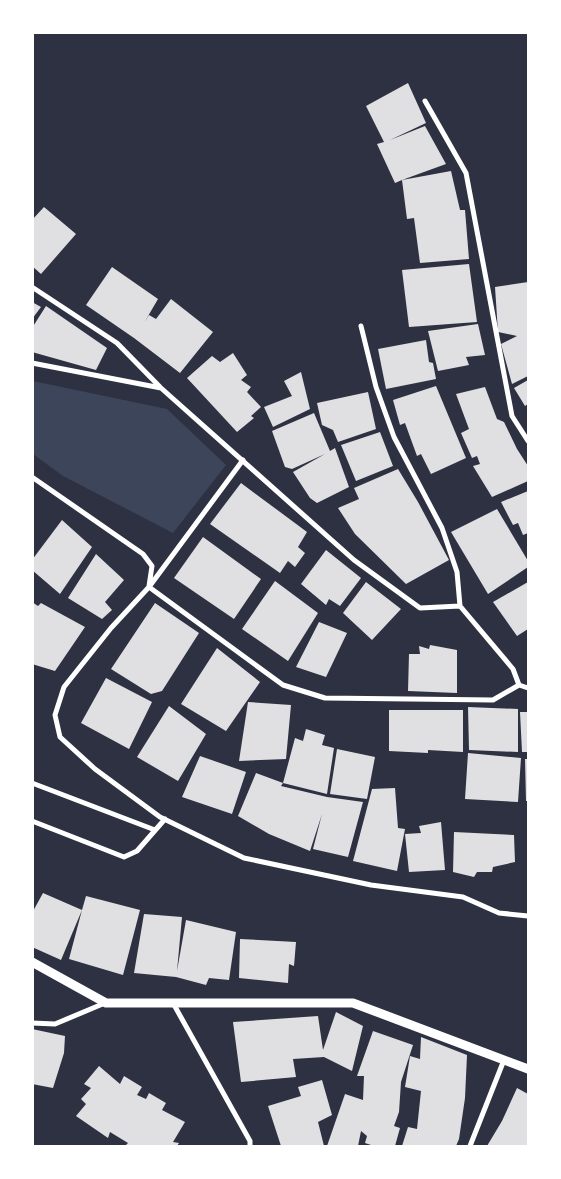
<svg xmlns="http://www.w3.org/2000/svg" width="561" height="1179" viewBox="0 0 561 1179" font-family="Manrope,sans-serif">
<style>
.green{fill:#3c4559}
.building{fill:#e0e0e3}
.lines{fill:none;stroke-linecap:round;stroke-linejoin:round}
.minor{stroke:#fff;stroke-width:5}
.tertiary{stroke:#fff;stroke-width:9}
</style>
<rect width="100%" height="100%" fill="#2d3142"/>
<path class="green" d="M33,381L167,409L226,465L173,533L63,476L33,454Z"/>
<path class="building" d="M408,83L426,123L390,140L425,126L446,164L402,180L451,171L460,210H465L469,259L420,263L414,218L407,219L402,180L395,183L377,144L384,142L366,106Z
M44,207L76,234L41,274L32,266V220Z
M469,264L477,322L409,327L402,270Z
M112,267L158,299L144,323L149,315L156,319L171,299L213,332L180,373L134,338L86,305Z
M528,282V376L512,384L501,344L517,336L498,332L495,287Z
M32,302L41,307L32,319Z
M46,306L107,348L96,370L32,352V328Z
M478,324L485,355L466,357L469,365L438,371L428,331Z
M426,340L429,362L433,363L436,379L386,389L378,349Z
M233,353L247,375L241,380L251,387L247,392L261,407L251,416L254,418L237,432L187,378L212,356L220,362Z
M301,372L310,409L273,427L264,407L292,396L284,381Z
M528,380V404L525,406L514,388Z
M436,386L466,458L431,474L421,454L417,456L405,423L400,425L393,400Z
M485,387L497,419L504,422L517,449L528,466V481L492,497L473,466L480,464L477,456L472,458L461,433L469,429L456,394Z
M368,392L376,429L338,442L333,430L322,425L317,403Z
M314,413L330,451L335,448L349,487L317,503L310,498L293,472L325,454L292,469L285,467L272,431Z
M380,432L393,466L356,481L341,445Z
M398,469L418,502L449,560L406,584L355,534L338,508L359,499L354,488Z
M241,483L307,532L298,547L305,553L295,567L288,561L280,573L210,524Z
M528,491V533L523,535L518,523L513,525L501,502Z
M497,509L528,561V567L488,594L451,532Z
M62,520L92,547L60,594L32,570V560Z
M203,537L261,579L234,619L174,578Z
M326,550L361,578L340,606L329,599L326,605L301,584Z
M96,554L124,580L105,602L112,610L102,619L68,598Z
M275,581L318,613L288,661L242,629Z
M366,582L401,609L372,640L343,613Z
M528,582V629L517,636L493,602Z
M32,602L38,606L41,603L85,627L55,671L32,664Z
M155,603L199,633L162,691L151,694L111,669Z
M319,622L347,633L326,677L296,667Z
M430,645L457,650V693L408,691L409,654H420L419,646L429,649Z
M217,648L260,682L226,731L181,704Z
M106,678L152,702L129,749L81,723Z
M248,702L291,705L286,759L239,761Z
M169,706L206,734L178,781L137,757Z
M468,707L518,709V752L469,750Z
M389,710H463V752L428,750V753L389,751Z
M520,712H528V752H522Z
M306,729L325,735L322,745L334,748L327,794L283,783L295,738L303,741Z
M337,749L375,757L367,799L330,794Z
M468,753L521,758L518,802L465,799Z
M200,756L246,772L232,814L182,797Z
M525,759H528V801H526Z
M256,773L283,783L281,786L327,797L363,802L348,857L313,849L322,814L310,851L269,834L238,816Z
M395,788L398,828L405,829L397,871L353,861L372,789Z
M441,822L445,870L409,872L405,834L421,833L419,826Z
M454,832L514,835L515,862L493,867L492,872H477L474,877L453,872Z
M43,893L82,910L86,896L140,910L123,975L69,959L82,910L61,960L32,947V913Z
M144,914L182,917L177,971L186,920L236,932L229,980L209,978L206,985L176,977L134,973Z
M240,939L296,942L294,966L289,964L288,983L239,978Z
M336,1012L363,1026L352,1071L324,1057L293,1059L296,1077L241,1082L233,1022L318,1016L323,1050Z
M32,1029L65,1036L64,1053L53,1088L32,1084Z
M373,1031L413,1045L401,1082L399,1112L394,1126L400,1128L395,1146H374L365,1143L367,1136L361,1131L358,1146H327L345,1094L363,1100L364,1076H357Z
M421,1037L467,1055L465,1098L459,1139L456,1146H402L408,1127L417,1129L421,1091L405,1087L410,1056L420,1059Z
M99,1066L120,1084L124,1076L142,1087L137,1095L146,1099L149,1093L166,1103L162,1110L185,1122L173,1142L179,1143L177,1146H125L128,1143L110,1132L108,1138L76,1116L86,1104L81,1099L91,1088L84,1084Z
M322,1080L332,1115L318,1122L324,1146H281L268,1106L301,1096L298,1087Z
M517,1088L528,1094V1146H487L502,1121Z"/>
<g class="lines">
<path class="minor" d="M425,101L466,173L512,416L528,441
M32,287L117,343L160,387
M361,326L376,387L394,437L442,528L457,572L460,606L513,669L519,685
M32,363L161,388L354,560L420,608L460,606
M243,460L149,587L111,628L64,687L55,715L60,737L95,769L160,817L244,858L371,885L463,897L499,913L528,916
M32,477L143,554L152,566L149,586
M149,587L283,685L325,698L493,700L519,685L528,688
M32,783L155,830
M32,821L124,857L137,851L165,819
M173,1003L250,1141V1146
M32,1023L55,1024L105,1003
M470,1146L504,1060"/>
<path class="tertiary" d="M32,962L106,1003H353L528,1069"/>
</g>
<rect width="561" height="1179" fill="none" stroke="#ffffff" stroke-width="68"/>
</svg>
